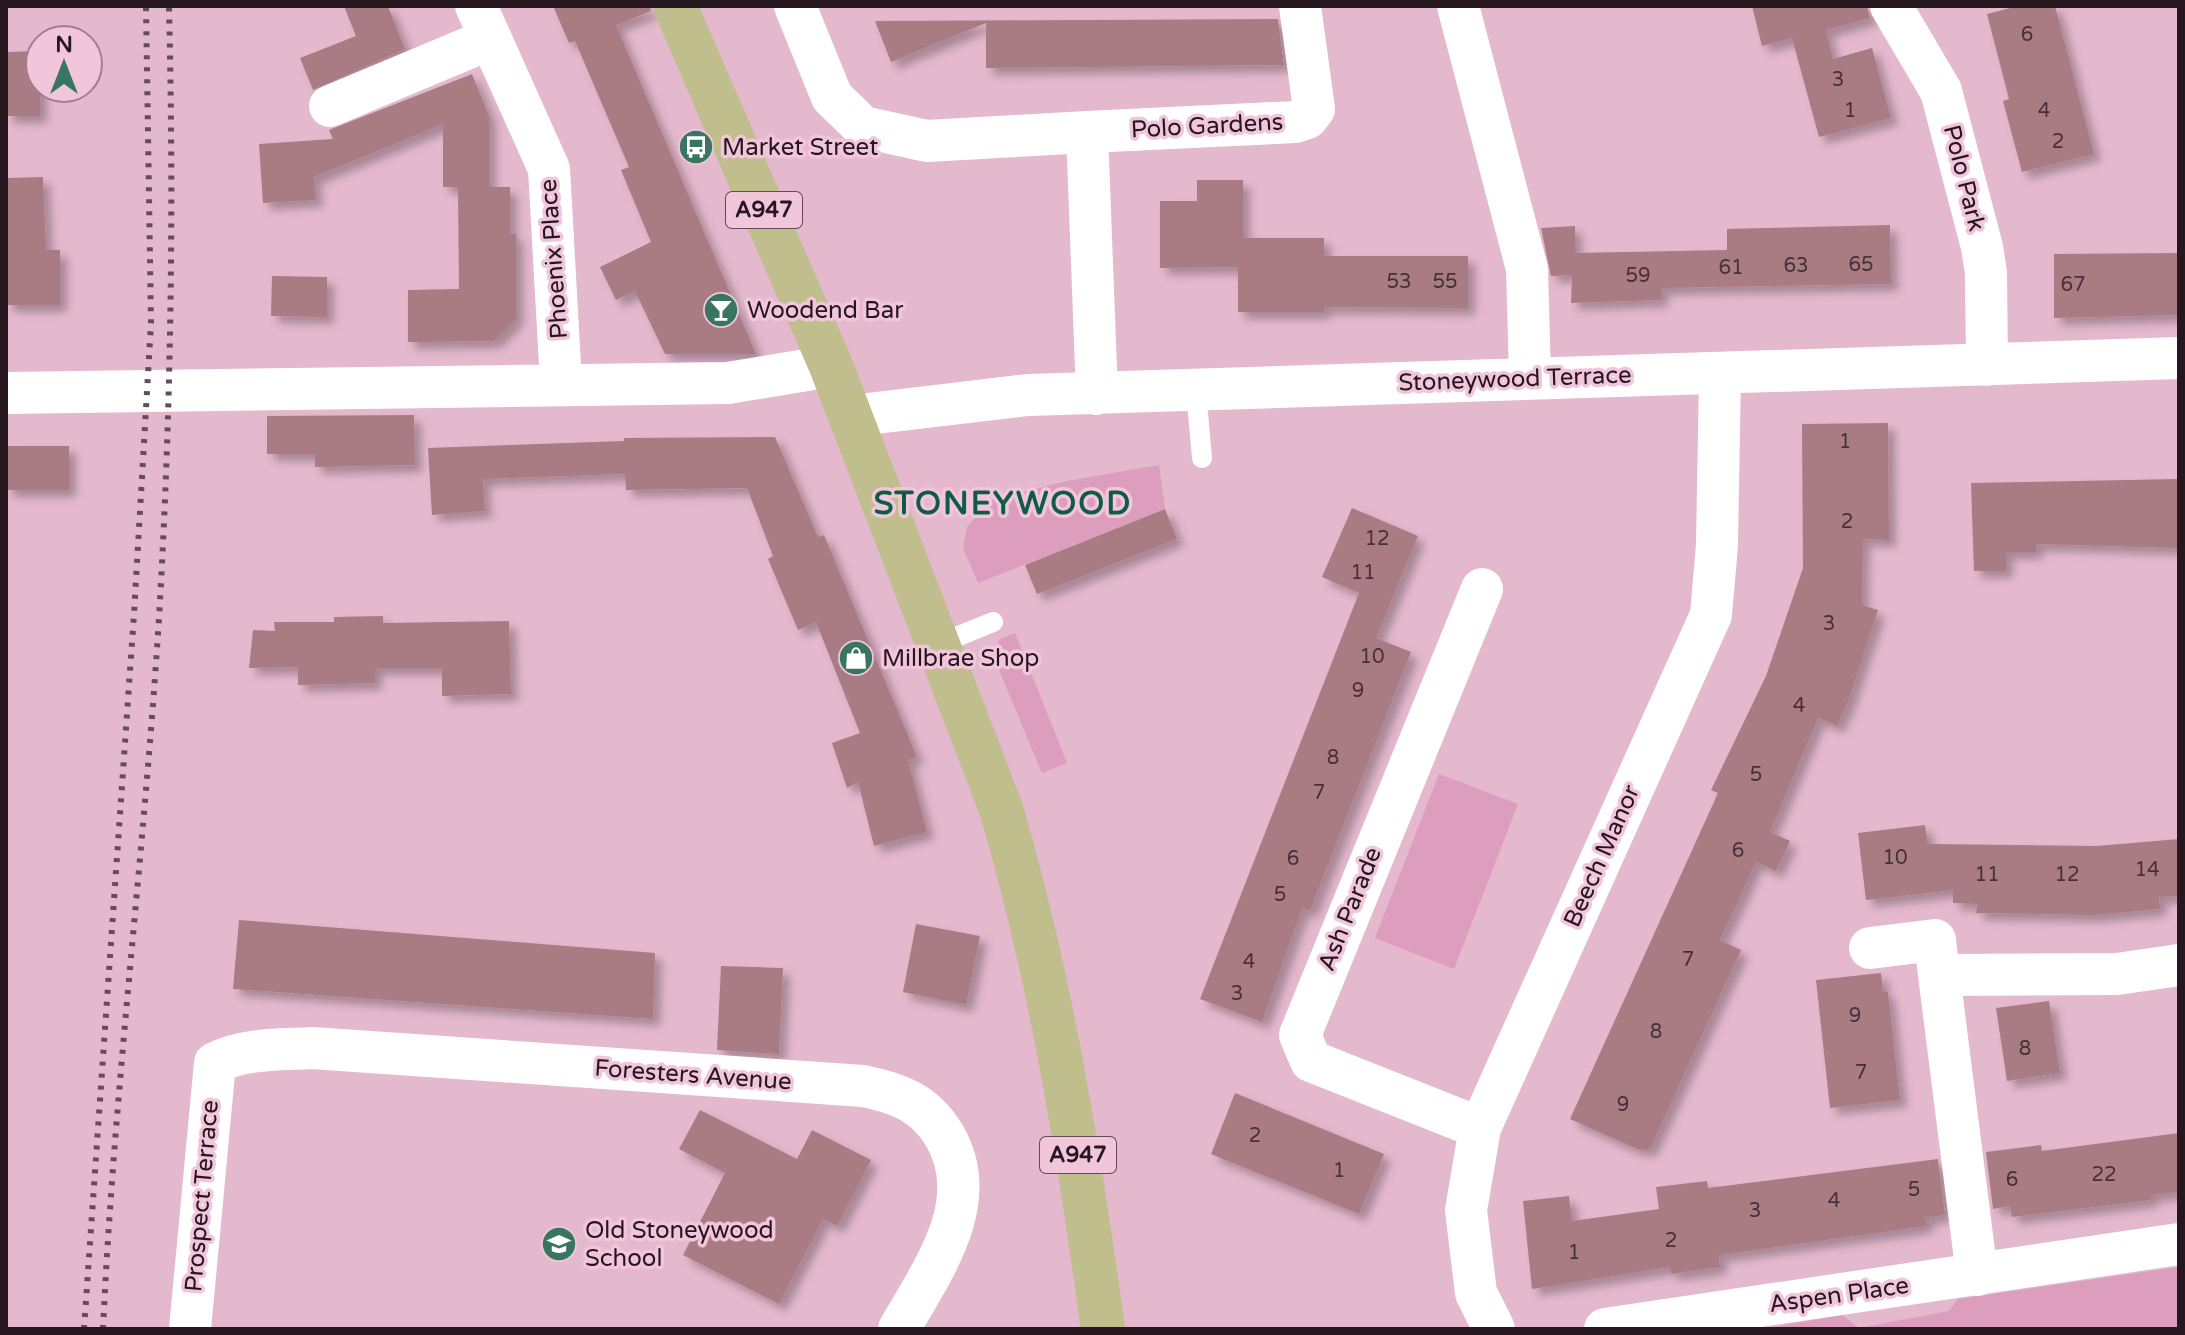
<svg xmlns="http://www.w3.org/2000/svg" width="2185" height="1335" viewBox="0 0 2185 1335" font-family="'Varela Round',sans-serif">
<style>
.green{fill:#dc9ebc}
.building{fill:#a97c83;filter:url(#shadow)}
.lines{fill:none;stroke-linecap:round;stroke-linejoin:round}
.lane{stroke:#fff;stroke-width:20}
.street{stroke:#fff;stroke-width:42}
.primary{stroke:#bfbe8c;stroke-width:44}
.rail{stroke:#674d5a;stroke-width:6;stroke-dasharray:4 8;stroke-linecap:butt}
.labels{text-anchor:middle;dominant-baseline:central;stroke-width:7;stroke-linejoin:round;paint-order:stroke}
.number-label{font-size:20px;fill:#473037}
.shield{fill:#f1c5da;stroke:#634a56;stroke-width:2}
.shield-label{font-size:22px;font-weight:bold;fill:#26161e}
.street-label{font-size:24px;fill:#26161e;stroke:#f1c5da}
.poi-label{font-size:24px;fill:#26161e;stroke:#f1c5da;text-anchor:start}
.district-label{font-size:32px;font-weight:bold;letter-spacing:2px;fill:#0e5c46;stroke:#f1c5da}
</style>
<defs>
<filter id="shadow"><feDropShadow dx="7" dy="7" stdDeviation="4" flood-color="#0004"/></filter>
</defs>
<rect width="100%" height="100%" fill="#e4b8cd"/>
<path class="green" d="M1159,465L1165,509L978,583L963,548L967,527L991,500L1067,481Z
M1015,633L1067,763L1042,773L994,658L999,640Z
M1439,774L1518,804L1454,969L1375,938Z
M2179,1267V1329H1762L1842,1315L1859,1328L1949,1311L1958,1299Z"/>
<path class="building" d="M344,6H388L405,49L313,90L300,58L356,36Z
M553,6H650L651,11L616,25L756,354H665L635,291L616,300L600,267L651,242L621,170L629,167L575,41L569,43Z
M1752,6H1867L1870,18L1826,30L1833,59L1872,48L1891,118L1819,137L1792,38L1762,46Z
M2018,6H2055L2094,154L2022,172L2003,101L2009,99L1987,14Z
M1278,19L1284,65L986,68V23L891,62L875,21Z
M40,51V116H6V52Z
M472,74L489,116V187H510V234H516V319L494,341L408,342V290L459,289L458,187H443V124L314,177L316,200L263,203L259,144L333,139L329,130Z
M43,177L46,250H60V305H6V178Z
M1197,180H1243V238H1324V256H1468V308L1324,307V312H1238V267L1160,268V201H1197Z
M1890,225L1891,284L1661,288V300L1571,303L1572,275L1551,276L1541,228L1575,226V253L1727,250V229Z
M2179,253V315L2054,318V254Z
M272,276L327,277V317L271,316Z
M414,415L415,465L315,467V454H267V416Z
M1888,423L1889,540L1863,539L1862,605L1878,610L1848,702L1837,726L1818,718L1770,832L1790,841L1776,871L1756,862L1720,940L1741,950L1650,1149H1637L1570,1119L1718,793L1711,790L1766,676L1803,568L1802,424Z
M775,437L818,537L824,535L917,757L908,760L927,832L874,846L858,782L847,788L832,743L860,733L816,622L798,630L768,559L773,556L747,488L626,490L625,474L483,479L485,511L432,515L428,448L624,441V438Z
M6,446H69V490H6Z
M2179,479V548L2036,544V552H2006V571H1974L1971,483Z
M1352,508L1418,536L1376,638L1411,652L1310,911L1303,908L1297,923L1262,1022L1200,999L1359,593L1322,577Z
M1165,509L1177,539L1037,594L1025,565Z
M383,616V623L509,621L511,694L442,696V668H375V683L298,685V667L249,668L253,630L275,631L274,622H334V617Z
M1925,825L1928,844L2097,846L2179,839V896L2159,897L2160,909L2094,915L1976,913L1977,904L1953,903V890L1866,900L1858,833Z
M239,920L655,953L653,1019L233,989Z
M916,924L980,936L966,1005L903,992Z
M721,966L783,968L779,1054L717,1050Z
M1881,973L1883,992H1888L1900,1100L1830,1108L1816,980Z
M2049,1001L2060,1073L2007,1081L1996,1008Z
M1235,1093L1384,1154L1359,1214L1211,1154Z
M700,1110L797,1159L812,1130L871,1160L837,1226L823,1219L779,1304L683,1255L725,1173L679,1149Z
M2179,1133V1192L2151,1195V1200L2012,1217L2010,1206L1993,1209L1986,1152L2041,1145L2042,1151Z
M1938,1159L1945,1215L1925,1218L1927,1226L1719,1255L1720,1267L1671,1274L1670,1267L1532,1289L1523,1201L1569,1196L1572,1221L1659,1209L1656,1187L1707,1181L1708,1188Z"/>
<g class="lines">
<path class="lane" d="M1196,391L1202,458
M939,644L993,622"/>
<path class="street" d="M476,6L549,169L561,383
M795,6L832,97L863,127L927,141L1087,132L1097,394
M1458,6L1527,269L1530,377
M1891,6L1941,91L1982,247L1986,273L1987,365
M330,106L490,39
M1087,132L1295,122L1307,118L1314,109L1300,6
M6,393L728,383L831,366
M851,416L1028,395L2179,358
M1870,948L1935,940L1939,975
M1480,1128L1311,1061L1300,1035L1482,589
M1977,1275L1939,975L2117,974L2179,965
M190,1329L215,1063C245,1048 279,1050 312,1048L863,1086C898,1093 925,1103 944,1135C984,1201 932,1271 899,1329
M1494,1329L1476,1293L1466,1210L1480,1128L1711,615L1717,545L1720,375
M1605,1329L2179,1244"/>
<path class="primary" d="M675,6L831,366L1001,809C1051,978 1079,1154 1103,1329"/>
<path class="rail" d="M84,1329L134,614L151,323L146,6
M103,1329C114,1092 144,856 159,618C171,414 174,211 169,6"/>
</g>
<defs>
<g id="bus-disc" transform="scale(1.8)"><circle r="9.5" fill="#397661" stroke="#f1c5da"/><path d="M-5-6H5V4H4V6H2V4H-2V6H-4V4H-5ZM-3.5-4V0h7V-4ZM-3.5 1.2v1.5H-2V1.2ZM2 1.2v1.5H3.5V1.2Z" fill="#fff"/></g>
<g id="bar-disc" transform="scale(1.8)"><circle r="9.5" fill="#397661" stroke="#f1c5da"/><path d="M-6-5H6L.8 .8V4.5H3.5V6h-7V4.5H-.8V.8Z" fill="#fff"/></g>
<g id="shop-disc" transform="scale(1.8)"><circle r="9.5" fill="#397661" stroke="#f1c5da"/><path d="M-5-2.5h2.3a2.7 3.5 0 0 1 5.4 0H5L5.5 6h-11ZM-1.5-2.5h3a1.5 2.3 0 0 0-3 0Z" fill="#fff"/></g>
<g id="school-disc" transform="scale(1.8)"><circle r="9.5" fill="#397661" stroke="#f1c5da"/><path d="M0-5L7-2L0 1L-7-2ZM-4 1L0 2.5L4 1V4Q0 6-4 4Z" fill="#fff"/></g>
</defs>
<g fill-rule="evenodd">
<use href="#bus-disc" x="696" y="147"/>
<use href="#bar-disc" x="721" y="310"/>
<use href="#shop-disc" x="856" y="658"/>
<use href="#school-disc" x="559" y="1244"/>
</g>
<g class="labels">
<g class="number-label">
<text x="2027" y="35">6</text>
<text x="1838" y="80">3</text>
<text x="1850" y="111">1</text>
<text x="2044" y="111">4</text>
<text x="2058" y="142">2</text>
<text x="1861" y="265">65</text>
<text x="1796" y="266">63</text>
<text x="1731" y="268">61</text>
<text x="1638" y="276">59</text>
<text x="1399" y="282">53</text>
<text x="1445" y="282">55</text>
<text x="2073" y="285">67</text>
<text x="1845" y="442">1</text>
<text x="1847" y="522">2</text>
<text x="1377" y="539">12</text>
<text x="1363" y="573">11</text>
<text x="1829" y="624">3</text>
<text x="1372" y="657">10</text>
<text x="1358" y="691">9</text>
<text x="1799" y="706">4</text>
<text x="1333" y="758">8</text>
<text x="1756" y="775">5</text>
<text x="1319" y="793">7</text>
<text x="1738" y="851">6</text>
<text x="1895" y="858">10</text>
<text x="1293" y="859">6</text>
<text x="2147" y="870">14</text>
<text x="1987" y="875">11</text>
<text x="2067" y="875">12</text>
<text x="1280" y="895">5</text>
<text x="1688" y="960">7</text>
<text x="1249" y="962">4</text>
<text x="1237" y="994">3</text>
<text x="1855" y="1016">9</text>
<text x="1656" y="1032">8</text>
<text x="2025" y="1049">8</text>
<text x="1861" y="1073">7</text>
<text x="1623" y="1105">9</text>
<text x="1255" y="1136">2</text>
<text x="1339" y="1171">1</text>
<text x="2104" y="1175">22</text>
<text x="2012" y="1180">6</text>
<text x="1914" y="1190">5</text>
<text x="1834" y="1201">4</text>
<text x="1755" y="1211">3</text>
<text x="1671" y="1241">2</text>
<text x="1574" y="1253">1</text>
</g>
<g class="shield">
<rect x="726" y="192" width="76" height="36" rx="6"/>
<rect x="1040" y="1137" width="76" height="36" rx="6"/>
</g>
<g class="shield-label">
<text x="764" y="210">A947</text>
<text x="1078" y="1155">A947</text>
</g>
<g class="street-label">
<text transform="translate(1207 126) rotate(-3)">Polo Gardens</text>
<text transform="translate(1964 178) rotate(76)">Polo Park</text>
<text transform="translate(554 259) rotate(-94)">Phoenix Place</text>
<text transform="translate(1515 379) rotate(-2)">Stoneywood Terrace</text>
<text transform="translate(1602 856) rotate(-66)">Beech Manor</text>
<text transform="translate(1350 909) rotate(-68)">Ash Parade</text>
<text transform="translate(693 1075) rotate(4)">Foresters Avenue</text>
<text transform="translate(202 1196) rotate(-85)">Prospect Terrace</text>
<text transform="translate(1839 1295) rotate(-8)">Aspen Place</text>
</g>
<g class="poi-label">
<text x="722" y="147">Market Street</text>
<text x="747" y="310">Woodend Bar</text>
<text x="882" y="658">Millbrae Shop</text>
<text x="585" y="1230">Old Stoneywood<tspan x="585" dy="28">School</tspan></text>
</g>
<g class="district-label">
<text x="1003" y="504">STONEYWOOD</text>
</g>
</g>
<rect width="2185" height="1335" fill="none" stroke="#26161e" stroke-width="16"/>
<g transform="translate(64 64)"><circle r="38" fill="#f1c5da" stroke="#a07f8f" stroke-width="2"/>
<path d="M0-6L14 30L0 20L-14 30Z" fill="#397661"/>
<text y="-12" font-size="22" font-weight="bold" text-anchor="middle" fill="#26161e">N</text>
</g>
</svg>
